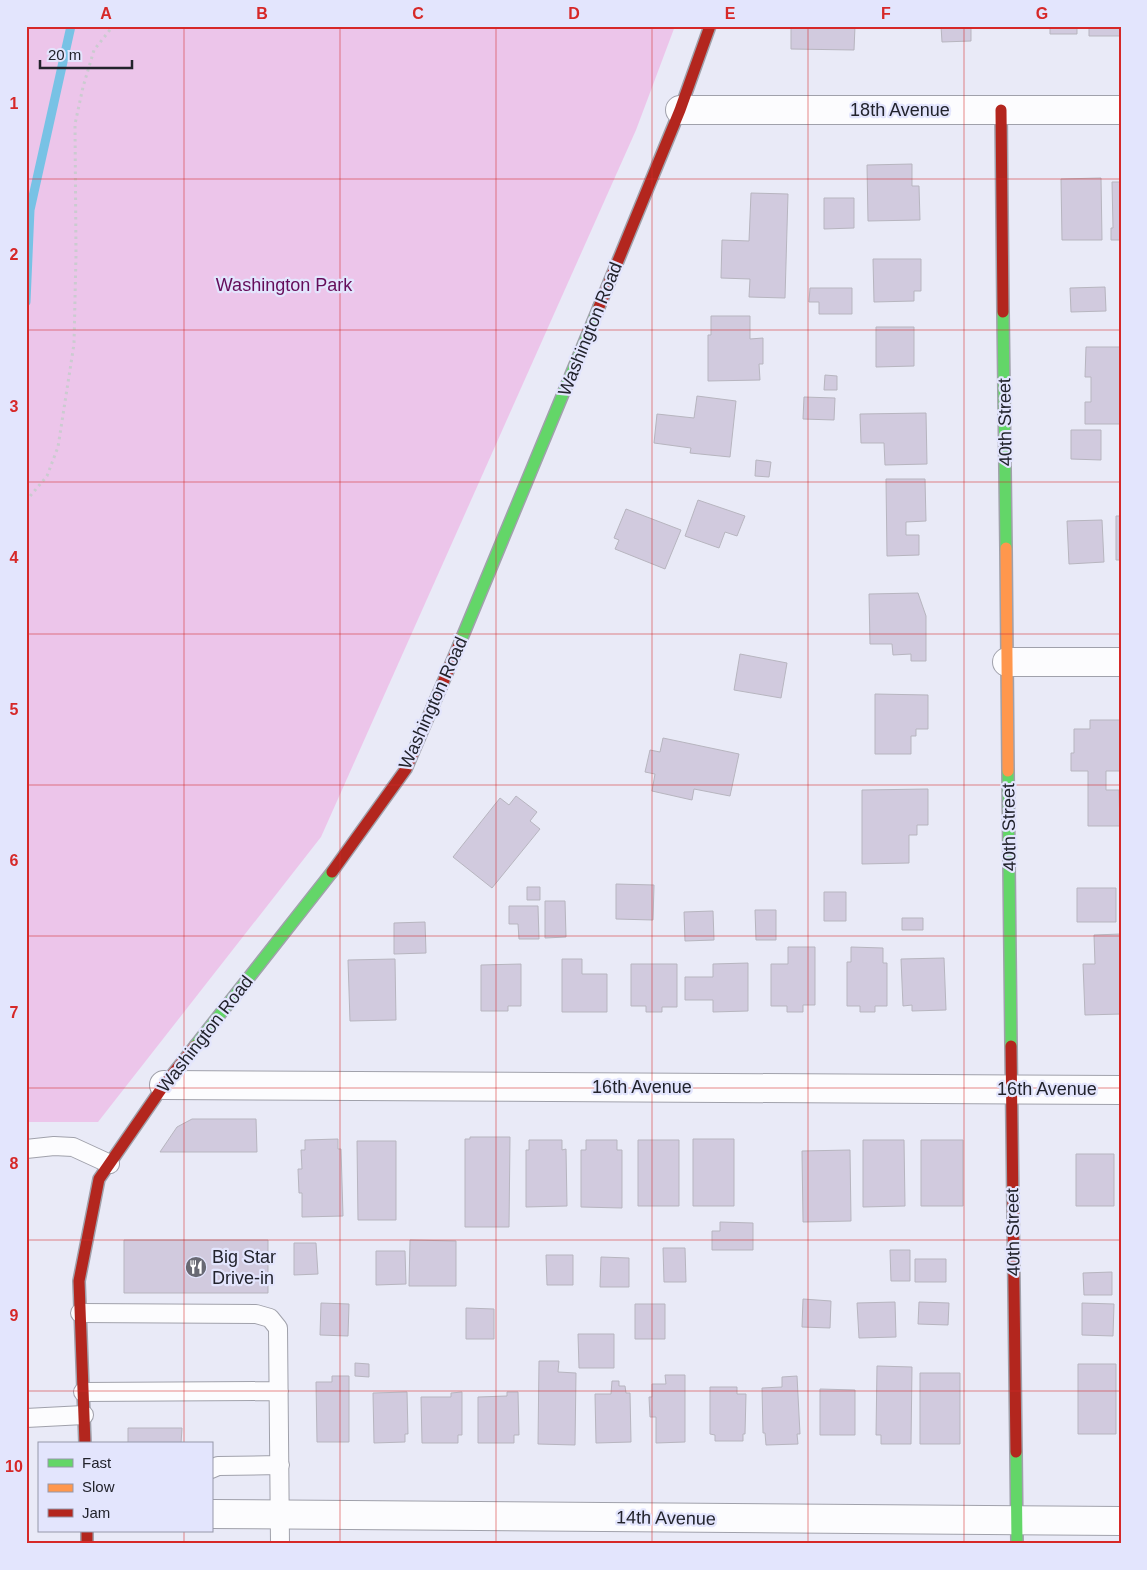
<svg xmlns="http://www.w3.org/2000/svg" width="1147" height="1570" viewBox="0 0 1147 1570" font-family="Helvetica,sans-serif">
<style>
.green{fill:#ecc5ea}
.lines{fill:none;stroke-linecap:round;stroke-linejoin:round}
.stream{stroke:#78c2e5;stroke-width:9}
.building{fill:#d1cade;stroke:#b7b5bf}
.lane-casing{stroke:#a0a1ab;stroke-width:20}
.street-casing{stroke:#a0a1ab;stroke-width:30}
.fast-casing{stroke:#a0a1ab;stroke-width:14}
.slow-casing{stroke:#a0a1ab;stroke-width:14}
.jam-casing{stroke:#a0a1ab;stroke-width:14}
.path{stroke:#cbcbd0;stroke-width:3;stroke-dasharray:2.5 4;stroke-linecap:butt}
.lane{stroke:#fcfcfe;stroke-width:18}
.street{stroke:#fcfcfe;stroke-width:28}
.fast{stroke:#63d668;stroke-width:11}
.slow{stroke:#ff974d;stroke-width:11}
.jam{stroke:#b3261e;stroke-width:11}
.grid{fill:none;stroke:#d62828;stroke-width:1;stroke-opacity:0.55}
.labels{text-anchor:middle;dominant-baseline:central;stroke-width:4.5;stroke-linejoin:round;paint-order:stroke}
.street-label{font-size:18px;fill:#22232c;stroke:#e3e5fd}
.park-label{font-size:18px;fill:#650d5a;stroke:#e3e5fd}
.poi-label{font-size:18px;fill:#22232c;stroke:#e3e5fd;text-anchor:start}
.neatline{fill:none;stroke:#d62828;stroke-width:2}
.grid-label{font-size:16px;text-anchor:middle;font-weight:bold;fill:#d62828}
</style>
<rect width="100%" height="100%" fill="#e9eaf7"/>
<path class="green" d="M26,26H675L636,130L321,837L98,1122H26Z"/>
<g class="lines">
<path class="stream" d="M26,302L30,210L71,26"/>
</g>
<path class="building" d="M791,26H855L854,50L791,49Z
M941,26H971V41L942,42Z
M1050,26H1077V34H1050Z
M1089,26H1121V36H1089Z
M912,164V186H919L920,220L868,221L867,165Z
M1101,178L1102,240H1062L1061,179Z
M1112,182H1121V240H1111V228H1113Z
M751,193L788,194L785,298L749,297L750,279L721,278L722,240L749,241Z
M824,198H854V228L824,229Z
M873,259H921V291H914V301L874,302Z
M1105,287L1106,311L1071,312L1070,288Z
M810,288H852V314H819V302H809Z
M711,316H750V339L763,338V364H759L760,380L708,381V335H711Z
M876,327H914V366L876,367Z
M1086,347H1121V424H1085V402H1091V377H1085Z
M825,375L837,376V390H824Z
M697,396L736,401L730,457L690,453L691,448L654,443L657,414L694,418Z
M804,397L835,398L834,420L803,419Z
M926,413L927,464L885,465L884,443H861L860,414Z
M1071,430H1101V460L1071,459Z
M756,460L771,462L769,477L755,476Z
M886,479H925L926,521L906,522V535H919V555L887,556Z
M698,500L745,516L737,536L725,532L719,548L685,536Z
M626,509L681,530L665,569L615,549L619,540L614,538Z
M1116,516H1121V560H1116Z
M1102,520L1104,562L1069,564L1067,521Z
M918,593L926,616V661H911V654L893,655L892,644H870L869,594Z
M740,654L787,663L781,698L734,690Z
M875,694L928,695V729H916V736H911V754H875Z
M1090,720H1121V771H1106V790H1119L1120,826H1088V771H1071V753H1074V729H1090Z
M663,738L739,754L730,796L694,789L692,800L652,791L655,774L645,772L650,750L660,752Z
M928,789V825H917V835H909V863L862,864V790Z
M516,796L537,812L530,821L540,829L492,888L453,857L500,798L509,805Z
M616,884L654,885L653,920L616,919Z
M527,887H540V900H527Z
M1077,888H1116V922H1077Z
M824,892H846V921H824Z
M545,901H565L566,937L545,938Z
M509,906H538L539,939H519L518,924H509Z
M755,910H776V940H756Z
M713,911L714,940L685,941L684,912Z
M902,918H923V930H902Z
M425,922L426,953L394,954V923Z
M1121,934V1014L1085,1015L1083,964H1095L1094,935Z
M788,947H815V1005H803V1012H787V1006H771V964H788Z
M851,947L883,948V963H887V1006H875V1012H860V1006H847V962H851Z
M944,958L946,1010L912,1011V1005L903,1006L901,959Z
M395,959L396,1020L350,1021L348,960Z
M562,959H582V974H607V1012H562Z
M748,963V1011L713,1012V1000H685V977H713V964Z
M521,964V1006H508V1011H481V965Z
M631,964H677V1007H662V1012H646V1006H631Z
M192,1119H256L257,1152H160L177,1127Z
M470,1137H510L509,1227H465V1139H470Z
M338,1139V1149H341L343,1216L302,1217V1193H299L298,1169H302L301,1150H305V1140Z
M693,1139H734V1206H693Z
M529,1140H562V1150L566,1149L567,1206L526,1207V1150H529Z
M586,1140H617V1150H622V1208L581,1207V1150H586Z
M638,1140H679V1206H638Z
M863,1140H904L905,1206L863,1207Z
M921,1140H963V1206H921Z
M357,1141H396V1220H358Z
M850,1150L851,1221L803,1222L802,1151Z
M1076,1154H1114V1206H1076Z
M720,1222L753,1223V1250H712V1231H720Z
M124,1240H268V1293H124Z
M410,1240L456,1241V1286H409Z
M294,1243H316L318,1274L294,1275Z
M663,1248H685L686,1282H664Z
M890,1250H910V1281H891Z
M376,1251H405L406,1284L376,1285Z
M546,1255H573V1285H547Z
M601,1257L629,1258V1287H600Z
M915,1259H946V1282H915Z
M1112,1272V1295H1084L1083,1273Z
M803,1299L831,1301L830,1328L802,1327Z
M895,1302L896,1337L859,1338L857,1303Z
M919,1302L949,1303L948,1325L918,1324Z
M321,1303L349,1304L348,1336L320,1335Z
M1082,1303L1114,1304L1113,1336L1082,1335Z
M635,1304H665V1339H635Z
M466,1308L494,1309V1339H466Z
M578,1334H614V1368H579Z
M539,1361H559L558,1372L576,1373L575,1445L538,1444Z
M355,1363L369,1364V1377L355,1376Z
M1078,1364H1116V1434H1078Z
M877,1366L912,1367L911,1444H881V1435H876Z
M920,1373H960V1444H920Z
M665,1375H685V1442L656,1443V1417H650L649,1397H652V1384H666Z
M332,1376H349V1442H317L316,1382H332Z
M797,1376L800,1434H797L798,1444L766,1445L765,1433H763L762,1388L782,1387V1377Z
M612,1381H619V1386H625L626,1393H630L631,1442L596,1443L595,1394H611Z
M710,1387H737V1394H746L745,1434H743V1441H715V1435L710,1434Z
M820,1389L855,1390V1435H820Z
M407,1392L408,1434H405V1442L374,1443L373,1393Z
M462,1392V1435H458V1443H422L421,1397H451V1393Z
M507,1392H518L519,1435H514V1443H478V1397L507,1396Z
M128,1428H182L181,1444H128Z"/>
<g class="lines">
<g class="lane-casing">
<path id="lane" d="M26,1149L54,1146L73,1147L110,1164
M80,1313L256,1314L270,1318L278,1328L280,1544
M83,1392L279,1391
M26,1418L84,1415
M211,1469L218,1466L280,1465"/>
</g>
<g class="street-casing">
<path id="street" d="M680,110H1121
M1007,662H1121
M164,1085L1121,1090
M211,1514L1121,1521"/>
</g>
<g class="fast-casing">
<path id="fast" d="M1003,312L1006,548
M459,645L599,307
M1008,771L1011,1046
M195,1046L332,872
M1016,1452L1017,1544"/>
</g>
<g class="slow-casing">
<path id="slow" d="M1006,548L1008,771"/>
</g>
<g class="jam-casing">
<path id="jam" d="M1001,110L1003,312
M599,307L680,110L710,26
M332,872L406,769L459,645
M1011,1046L1016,1452
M85,1444L79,1281L99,1179L164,1085L195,1046
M87,1531V1544"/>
</g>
<path class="path" d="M26,501L47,476L58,447L74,344L76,254L75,124L83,87L94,50L113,26"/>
<use href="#lane" class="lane"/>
<use href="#street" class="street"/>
<use href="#fast" class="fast"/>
<use href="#slow" class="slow"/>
<use href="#jam" class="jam"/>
</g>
<path class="grid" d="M184,26V1444M340,26V1544M496,26V1544M652,26V1544M808,26V1544M964,26V1544M26,179H1121M26,330H1121M26,482H1121M26,634H1121M26,785H1121M26,936H1121M26,1088H1121M26,1240H1121M26,1391H1121M184,1531V1544"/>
<defs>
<g id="restaurant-disc" transform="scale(1.125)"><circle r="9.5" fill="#686973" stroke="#e3e5fd"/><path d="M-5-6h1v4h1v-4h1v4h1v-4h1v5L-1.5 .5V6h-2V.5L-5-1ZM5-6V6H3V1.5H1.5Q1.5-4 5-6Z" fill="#fff"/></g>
</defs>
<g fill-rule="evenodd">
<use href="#restaurant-disc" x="196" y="1267"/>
</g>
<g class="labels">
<g class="street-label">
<text x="900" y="110">18th Avenue</text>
<text transform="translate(590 329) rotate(-68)">Washington Road</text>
<text transform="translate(1005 422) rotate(-91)">40th Street</text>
<text transform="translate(433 703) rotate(-66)">Washington Road</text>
<text transform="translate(1009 827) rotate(-91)">40th Street</text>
<text transform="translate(205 1034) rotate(-52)">Washington Road</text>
<text x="642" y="1087">16th Avenue</text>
<text x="1047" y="1089">16th Avenue</text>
<text transform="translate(1013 1232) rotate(-91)">40th Street</text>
<text transform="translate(666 1518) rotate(1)">14th Avenue</text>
</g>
<g class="park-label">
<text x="284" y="285">Washington Park</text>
</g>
<g class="poi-label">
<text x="212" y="1257">Big Star<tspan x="212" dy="21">Drive-in</tspan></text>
</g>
</g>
<rect width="1147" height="1570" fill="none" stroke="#e3e5fd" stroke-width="55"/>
<rect x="38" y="1442" width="175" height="90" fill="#e3e5fd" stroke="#9697a9"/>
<rect x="48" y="1459" width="25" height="8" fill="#63d668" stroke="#9697a9"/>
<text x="82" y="1468" font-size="15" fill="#22232c">Fast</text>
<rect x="48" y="1484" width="25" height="8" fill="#ff974d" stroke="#9697a9"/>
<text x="82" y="1492" font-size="15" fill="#22232c">Slow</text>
<rect x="48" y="1509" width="25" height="8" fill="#b3261e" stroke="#9697a9"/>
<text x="82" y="1518" font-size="15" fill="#22232c">Jam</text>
<path d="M40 60v8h92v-8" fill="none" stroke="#22232c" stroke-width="2.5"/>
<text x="48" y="60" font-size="15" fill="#22232c" stroke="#e3e5fd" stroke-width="4" paint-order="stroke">20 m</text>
<rect x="28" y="28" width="1092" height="1514" class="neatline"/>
<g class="grid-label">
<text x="106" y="19">A</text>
<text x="262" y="19">B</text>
<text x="418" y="19">C</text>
<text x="574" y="19">D</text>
<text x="730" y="19">E</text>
<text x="886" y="19">F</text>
<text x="1042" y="19">G</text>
<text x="14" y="109">1</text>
<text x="14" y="260">2</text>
<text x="14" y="412">3</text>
<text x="14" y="563">4</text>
<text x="14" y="715">5</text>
<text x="14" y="866">6</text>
<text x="14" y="1018">7</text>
<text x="14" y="1169">8</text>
<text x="14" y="1321">9</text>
<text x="14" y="1472">10</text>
</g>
</svg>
